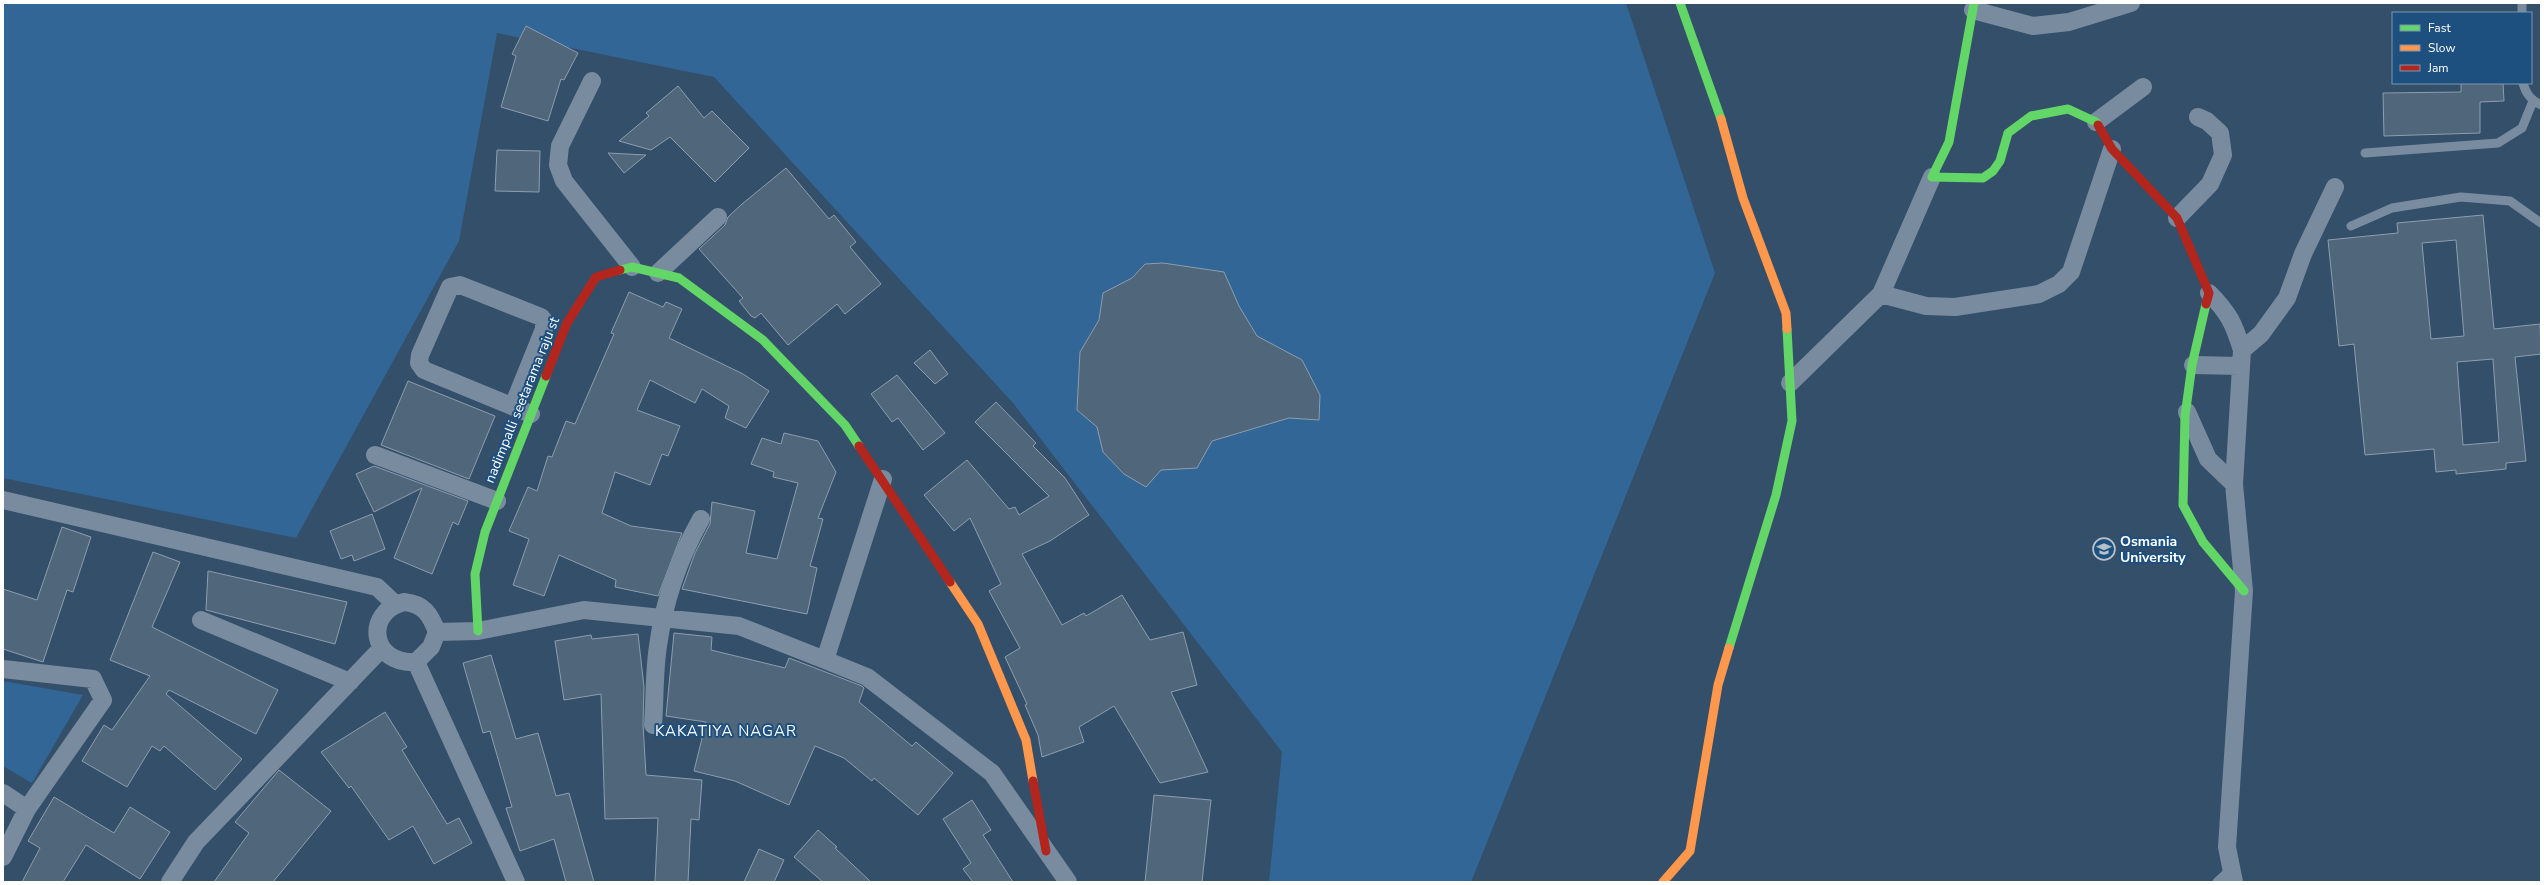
<svg xmlns="http://www.w3.org/2000/svg" width="2544" height="885" viewBox="0 0 2544 885" font-family="'Nunito Sans',sans-serif">
<style>
.green{fill:#316696}
.building{fill:#50667b;stroke:#8d9eae;fill-rule:evenodd}
.lines{fill:none;stroke-linecap:round;stroke-linejoin:round}
.lane{stroke:#798c9f;stroke-width:9}
.street{stroke:#798c9f;stroke-width:18}
.fast{stroke:#63d668;stroke-width:9}
.slow{stroke:#ff974d;stroke-width:9}
.jam{stroke:#b3261e;stroke-width:9}
.labels{text-anchor:middle;dominant-baseline:central;stroke-width:4;stroke-linejoin:round;paint-order:stroke}
.street-label{font-size:14px;fill:#fff;stroke:#1e507f}
.poi-label{font-size:14px;font-weight:bold;fill:#fff;stroke:#1e507f;text-anchor:start}
.neighbourhood-label{font-size:15px;letter-spacing:1px;fill:#fff;stroke:#1e507f}
</style>
<rect width="100%" height="100%" fill="#344f69"/>
<path class="green" d="M3,3H1626L1715,273L1471,882H1269L1282,752L1013,403L714,77L497,33L459,241L296,538L3,478Z
M3,681L83,695L32,783L3,766Z"/>
<path class="building" d="M526,26L578,53L564,80L561,79L548,121L501,107L516,56L512,54Z
M2461,83H2503L2504,101L2480,102V133L2384,136L2383,93L2461,92Z
M678,86L704,118L712,111L749,148L715,182L670,137L651,150L619,141L649,116L646,113Z
M497,150L540,151L539,192L495,191Z
M608,153L646,155L624,173Z
M786,168L829,219L834,215L856,242L850,247L881,284L845,314L837,304L788,345L761,313L755,318L751,316L739,301L743,298L699,249L725,225L728,217L742,204Z
M2483,215L2494,329L2540,324L2541,354L2515,357L2526,461L2506,463V469L2456,474V470L2436,472L2434,449L2365,455L2354,344L2339,346L2328,240L2398,233L2397,223ZM2456,240L2464,336L2431,339L2422,243ZM2493,359L2499,442L2463,445L2457,362Z
M1163,263L1224,272L1239,306L1257,336L1302,360L1320,395L1319,420L1289,418L1212,441L1197,468L1161,470L1146,487L1124,474L1103,452L1097,427L1077,410L1080,352L1099,320L1103,293L1132,278L1145,264Z
M629,292L663,307L666,302L682,309L669,338L743,374L769,391L746,428L725,418L729,406L702,389L695,403L650,380L637,410L680,426L668,456L662,454L650,485L615,472L602,513L631,526L682,533L658,596L615,587L616,580L559,555L544,596L513,585L529,539L509,531L528,487L537,491L548,456L552,457L566,421L575,424L614,334L611,333Z
M930,350L948,374L935,384L914,363Z
M897,375L945,433L923,450L898,418L892,422L871,394Z
M408,381L495,416L469,479L381,445Z
M996,402L1036,443L1033,446L1065,478L1089,515L1050,541L1022,554L1062,625L1084,613L1086,616L1122,595L1150,640L1183,632L1197,685L1171,692L1208,772L1160,783L1114,706L1079,727L1084,742L1042,757L1038,735L1025,705L1027,704L1005,657L1020,648L989,591L1001,584L970,518L954,531L924,495L967,460L1009,509L1015,507L1019,515L1049,496L975,422Z
M784,433L818,441L836,472L818,518L823,519L810,566L817,568L807,614L682,589L695,553L710,524L712,502L755,511L746,553L777,559L798,483L773,477L774,472L751,464L762,438L781,444Z
M374,466L468,501L458,525L453,522L432,574L394,558L422,488L374,512L356,474Z
M372,514L385,549L354,561L352,555L341,559L330,531Z
M62,527L91,537L73,592L67,590L43,662L3,649V589L37,600Z
M153,552L180,562L152,627L278,690L256,734L169,690L166,694L242,759L215,790L164,746L160,751L152,746L127,787L82,761L104,725L112,730L150,676L110,660Z
M208,571L347,602L335,644L206,610Z
M674,633L712,637L711,650L785,668L789,658L862,686L864,688L859,702L912,746L916,742L953,773L918,815L874,778L872,781L844,758L815,746L789,805L735,781L694,771L706,722L666,716Z
M638,634L644,687L643,724L646,775L702,780L699,820L691,819L688,882H655L658,818L605,819L601,694L564,700L555,641L591,635L592,639Z
M491,655L516,739L538,733L556,796L569,793L594,882H566L554,839L520,851L506,808L512,807L490,731L483,733L463,663Z
M385,712L407,747L402,750L447,824L459,818L472,843L434,864L413,826L389,840L351,786L349,788L321,752Z
M279,770L331,811L273,882H214L249,833L235,822Z
M1154,795L1211,800L1202,882H1145Z
M54,797L114,833L130,807L170,832L140,879L86,845L63,882H22L40,848L28,841Z
M972,800L991,830L983,835L1013,882H973L963,869L971,863L943,819Z
M818,830L837,847L835,848L871,882H823L794,857Z
M759,849L784,860L774,882H744Z"/>
<g class="lines">
<path class="lane" d="M2522,3V13
M2523,83C2526,94 2531,100 2541,105
M2365,153L2498,143L2522,128L2533,101
M2351,226L2392,208L2461,197L2510,201L2541,223
M2217,882L2231,869"/>
<path class="street" d="M1973,10L2033,26L2069,22L2131,3
M592,81L560,146L558,165L564,181L632,267
M2096,122L2143,87
M2177,218L2210,184L2223,155L2220,133L2207,121L2198,117
M658,273L718,217
M2209,293C2229,313 2234,324 2242,350
M1881,294L1932,177
M2193,365L2240,366
M1790,383L1881,294L1926,306L1955,307L2039,294L2059,284L2071,272L2112,149
M513,406L544,329V321L541,317L460,285L450,287L420,355L419,363L424,370L531,414
M2187,412L2208,459L2234,484
M375,455L497,501
M3,500L377,587L395,604
M404,602C424,604 430,614 437,632L431,647L416,662C370,665 364,612 404,602Z
M201,620L350,682
M437,632L478,631L584,610L739,626L825,660L867,677L992,773L1068,882
M825,660L883,479
M416,662L516,882
M3,669L93,679L103,700L27,809L3,857
M653,725C655,699 654,672 658,646C664,601 679,558 701,519
M3,793L27,809
M170,882L196,842L381,649
M2234,882L2227,847L2244,591L2234,484L2242,350L2261,334L2287,298L2303,254L2335,187"/>
<path class="fast" d="M1680,3L1721,119
M1974,3L1949,142L1932,177L1983,178L1993,171L2000,161L2008,133L2031,116L2068,109L2096,122L2098,125
M620,270L632,267L679,278L763,340L845,425L859,446
M2206,304L2192,365L2185,416L2183,505L2203,542L2244,591
M478,631L475,574L485,532L546,376
M1729,648L1776,495L1792,421L1787,329"/>
<path class="slow" d="M1721,119L1743,198L1786,313L1787,329
M950,582L978,624L1026,740L1033,781
M1663,882L1690,851L1718,685L1729,648"/>
<path class="jam" d="M2098,125L2112,149L2177,218L2209,293L2206,304
M546,376L567,323L596,277L620,270
M859,446L950,582
M1033,781L1046,851"/>
</g>
<defs>
<g id="university-ring" transform="scale(1.15)"><circle r="9.5" fill="#1e507f" stroke="#b8c1ca" stroke-width="1.5"/><path d="M0-5L7-2L0 1L-7-2ZM-4 1L0 2.5L4 1V4Q0 6-4 4Z" fill="#b8c1ca"/></g>
</defs>
<g fill-rule="evenodd">
<use href="#university-ring" x="2104" y="549"/>
</g>
<g class="labels">
<g class="street-label">
<text transform="translate(522 400) rotate(-68)">nadimpalli seetarama raju st</text>
</g>
<g class="poi-label">
<text x="2120" y="541">Osmania<tspan x="2120" dy="16">University</tspan></text>
</g>
<g class="neighbourhood-label">
<text x="726" y="731">KAKATIYA NAGAR</text>
</g>
</g>
<rect width="2544" height="885" fill="none" stroke="#ffffff" stroke-width="8"/>
<rect x="2392" y="12" width="140" height="72" fill="#1e507f" stroke="#7896b2"/>
<rect x="2400" y="25" width="20" height="6" fill="#63d668" stroke="#7896b2"/>
<text x="2428" y="32" font-size="12" fill="#ffffff">Fast</text>
<rect x="2400" y="45" width="20" height="6" fill="#ff974d" stroke="#7896b2"/>
<text x="2428" y="52" font-size="12" fill="#ffffff">Slow</text>
<rect x="2400" y="65" width="20" height="6" fill="#b3261e" stroke="#7896b2"/>
<text x="2428" y="72" font-size="12" fill="#ffffff">Jam</text>
</svg>
